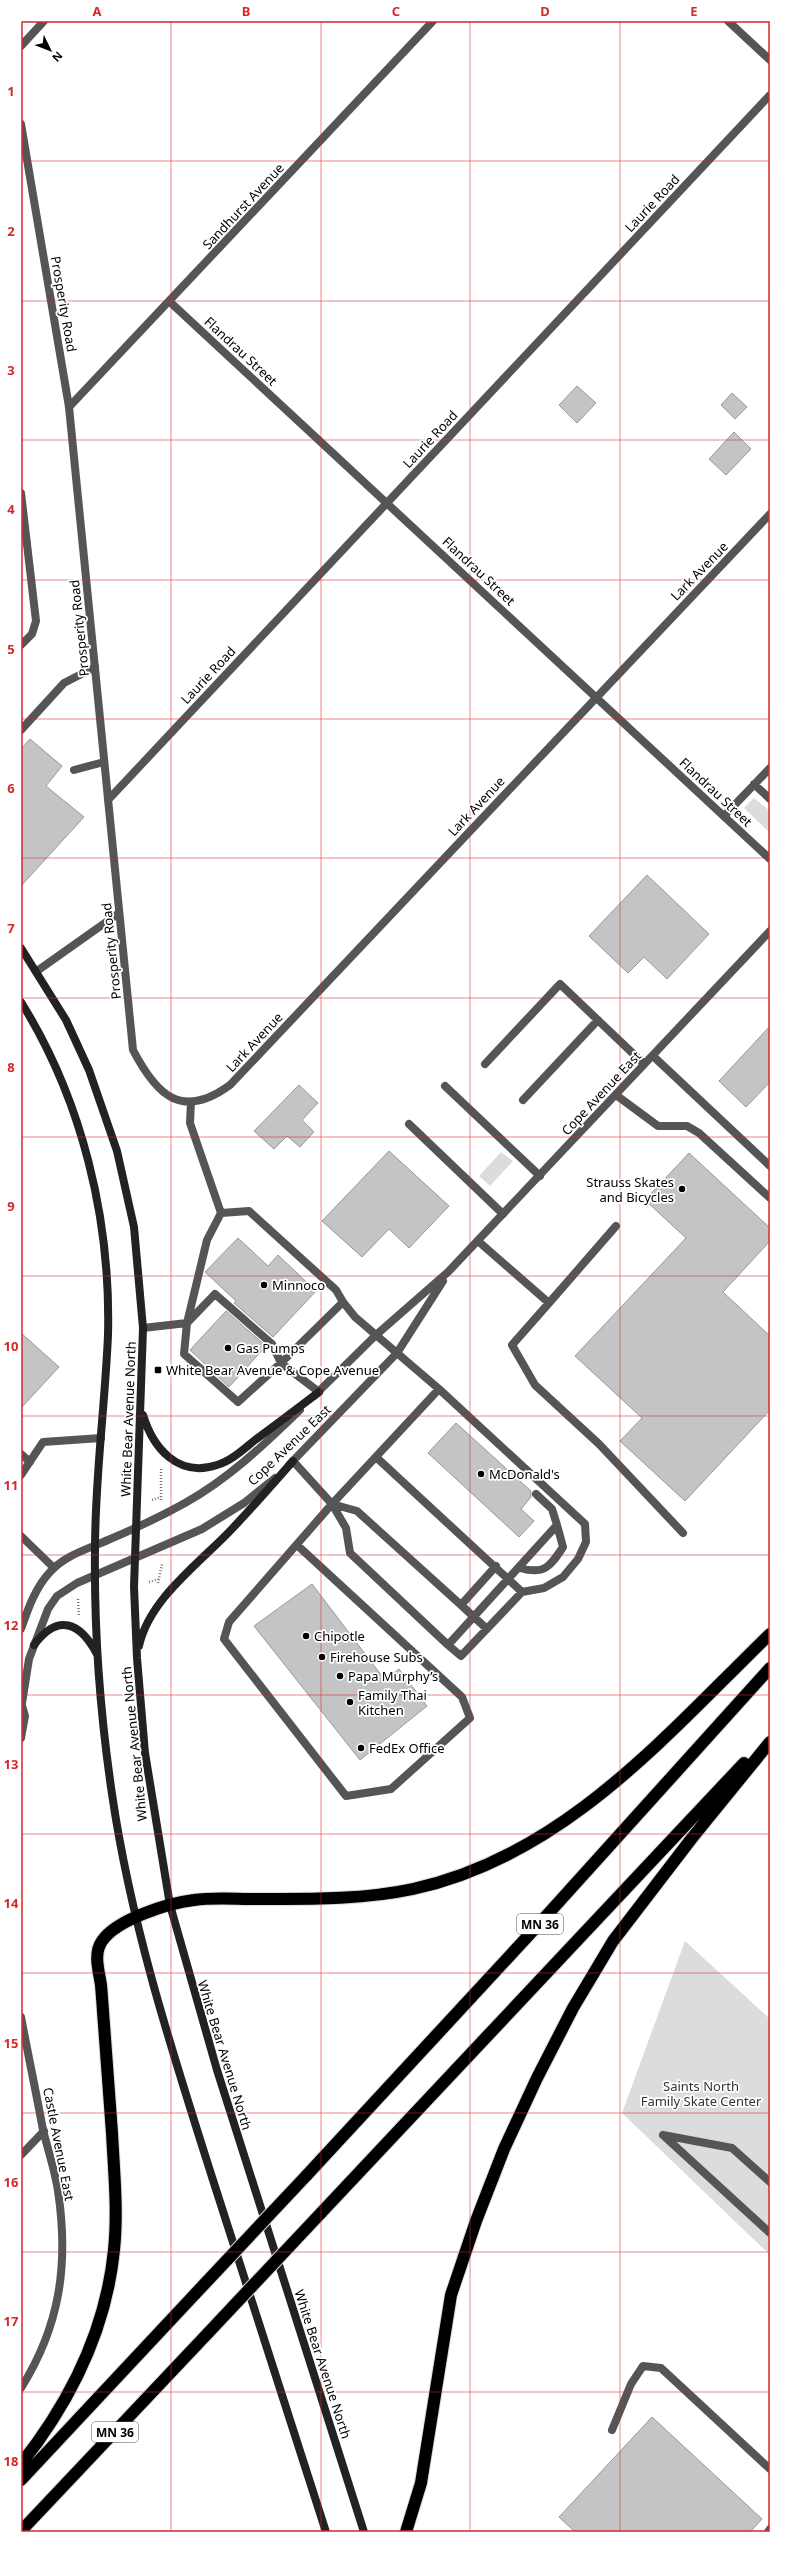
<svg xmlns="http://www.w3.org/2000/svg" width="791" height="2553" viewBox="0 0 791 2553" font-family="'Noto Sans',sans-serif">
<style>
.green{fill:#dcdcdc}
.building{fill:#c4c4c4;stroke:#999}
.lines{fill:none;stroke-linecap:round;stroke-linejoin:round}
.motorway-casing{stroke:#dbdbdb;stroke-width:14}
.path{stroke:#777;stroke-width:2.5;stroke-dasharray:1 2;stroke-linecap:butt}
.service{stroke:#555;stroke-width:8}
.minor{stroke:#555;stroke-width:8}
.tertiary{stroke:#555;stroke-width:8}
.secondary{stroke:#222;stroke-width:8}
.motorway{stroke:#000;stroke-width:12}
.motorway-bridge-casing{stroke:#dbdbdb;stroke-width:14;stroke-linecap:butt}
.motorway-bridge{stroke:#000;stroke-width:12}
.grid{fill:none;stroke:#d62828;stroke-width:1;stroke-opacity:0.55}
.poi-dot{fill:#000;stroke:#fff;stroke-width:1.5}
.labels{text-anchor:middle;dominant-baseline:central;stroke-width:3.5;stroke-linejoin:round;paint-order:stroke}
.shield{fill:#fff;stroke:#4c4c4c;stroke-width:1}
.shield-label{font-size:12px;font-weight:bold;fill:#000}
.street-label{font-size:13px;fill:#000;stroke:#fff}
.poi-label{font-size:13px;fill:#000;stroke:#fff;text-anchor:start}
.park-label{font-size:13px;fill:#333;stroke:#fff}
.neatline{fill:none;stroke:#d62828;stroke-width:1.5}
.grid-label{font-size:13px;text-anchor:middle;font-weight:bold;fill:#d62828}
</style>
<rect width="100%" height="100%" fill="#fff"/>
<path class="green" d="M754,798L770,811V833L744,808Z
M501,1152L513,1161L490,1186L479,1176Z
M685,1941L770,2019V2255L622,2113Z"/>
<path class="building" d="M577,386L596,403L577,423L559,405Z
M732,393L747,407L735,419L721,405Z
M734,432L751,449L726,475L709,459Z
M30,739L62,766L46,786L84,817L21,886V749Z
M647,875L709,934L667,979L644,957L628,973L589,936Z
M770,1026V1082L746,1107L719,1081Z
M299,1085L318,1103L302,1120L314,1132L300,1147L287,1136L274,1149L254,1131Z
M389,1151L449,1206L409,1248L389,1229L362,1257L322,1221Z
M689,1153L770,1228V1241L723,1292L770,1336V1410L685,1501L620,1441L642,1418L575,1356L686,1238L645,1200Z
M238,1238L268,1266L278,1255L316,1291L273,1337L234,1303L236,1301L205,1272Z
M226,1311L266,1346L229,1387L190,1350Z
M21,1333L59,1367L21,1408Z
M456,1423L531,1491V1497L521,1509L534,1521L519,1537L428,1453Z
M312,1584L385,1680L399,1669L427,1706L360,1760L254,1626Z
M652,2417L762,2519L750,2532H575L559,2517Z"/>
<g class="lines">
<g class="motorway-casing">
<path id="motorway" d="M306,2176L529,1935L770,1668
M320,2214L744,1763
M21,2464C70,2402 106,2330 114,2250C118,2211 114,2172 112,2133C108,2083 105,2034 101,1985C99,1971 93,1954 102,1941C117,1919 169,1903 194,1900C213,1897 235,1899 255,1899C308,1899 361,1900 413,1889C564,1856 665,1736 770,1634
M21,2480L196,2293
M21,2531L209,2332
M406,2532L421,2483L451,2295L476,2221L504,2149L537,2078L573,2008L613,1941L692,1838L770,1742"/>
</g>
<path class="path" d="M152,1500L161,1497
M161,1500V1469
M149,1582L159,1579
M158,1583L162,1564
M78,1599L79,1616"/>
<path class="service" d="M21,493L36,621L32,634L21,645
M21,730L64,683L95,667
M74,770L104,762
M754,784L770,799
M724,816L770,768
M37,971L119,913
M653,1056L770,1166
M485,1064L560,984L644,1064
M445,1086L540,1176
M616,1095L658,1126H687L699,1133L770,1198
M523,1100L598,1020
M191,1102L190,1123L221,1213
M409,1124L503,1214
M478,1241L549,1303L512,1345L535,1385L599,1444L683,1533
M549,1303L616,1226
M143,1328L187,1323L215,1294L272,1344L281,1363L343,1302L355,1317L439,1389L332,1504L293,1461
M439,1389L585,1524L586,1542L578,1559L563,1577L544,1588L522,1592L461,1656L448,1645
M319,1392L281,1363L238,1402L184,1354L187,1323L207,1240L221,1213L249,1211L336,1290L343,1302
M21,1454L30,1462
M377,1458L522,1592
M21,1475L43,1442L101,1438
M332,1504L346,1528L350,1553L448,1645L557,1525L552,1509L536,1494
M332,1504L357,1511L461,1605L496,1566
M21,1536L54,1568
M297,1545L462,1697L470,1718L391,1789L346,1796L224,1639L229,1622L332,1504
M520,1568C544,1575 550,1567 563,1547L557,1525
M461,1605L487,1629
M663,2135L770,2233
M663,2135L732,2148L770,2182
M612,2430L631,2384L643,2366L661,2368L770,2469
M768,2532L770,2529"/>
<path class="minor" d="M728,21L770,60
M21,124L69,407L133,1050C157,1096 182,1120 230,1085L770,514
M170,302L770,859
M69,407L433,21
M108,800L770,95
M21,2155L44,2131"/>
<path class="tertiary" d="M21,46L44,21
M314,1396L376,1335L448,1272L770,931
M289,1465L397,1353L443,1281
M21,1629C28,1609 35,1588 50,1572C65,1555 88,1549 108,1540C134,1529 160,1517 185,1503C228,1479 264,1445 300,1410
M21,1702L25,1716L21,1738
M22,1703L29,1659L48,1609L57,1596L77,1583L202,1529L244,1503L275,1478
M21,2017C28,2054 36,2092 43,2130C48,2150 55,2171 58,2191C69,2264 60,2326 21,2388"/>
<path class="secondary" d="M21,948L66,1020L89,1070L117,1151L134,1227L143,1328L134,1587L137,1658L145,1753L170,1905L217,2070L364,2532
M21,1002C82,1100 111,1219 108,1335C105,1406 95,1477 95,1549C94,1630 100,1713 112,1794C131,1925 172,2051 212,2177C250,2295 288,2414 326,2532
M143,1415C153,1448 178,1478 217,1465C231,1461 244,1449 255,1440C277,1424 298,1408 319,1392
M34,1645C58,1613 80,1622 97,1654
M139,1646C149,1600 197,1565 229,1532C251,1509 272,1485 293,1461"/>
<use href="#motorway" class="motorway"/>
<g class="motorway-bridge-casing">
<path id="motorway-bridge" d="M196,2293L306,2176
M209,2332L320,2214"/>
</g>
<use href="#motorway-bridge" class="motorway-bridge"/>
</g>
<path class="grid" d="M171,21V2532M321,21V2532M470,21V2532M620,21V2532M21,161H770M21,301H770M21,440H770M21,580H770M21,719H770M21,858H770M21,998H770M21,1137H770M21,1276H770M21,1416H770M21,1555H770M21,1695H770M21,1834H770M21,1973H770M21,2113H770M21,2252H770M21,2392H770"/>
<g class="poi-dot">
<circle cx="682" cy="1189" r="4"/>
<circle cx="264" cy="1285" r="4"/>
<circle cx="228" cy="1348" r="4"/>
<rect x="154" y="1366" width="8" height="8" rx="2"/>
<circle cx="481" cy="1474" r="4"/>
<circle cx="306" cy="1636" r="4"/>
<circle cx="322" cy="1657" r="4"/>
<circle cx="340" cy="1676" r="4"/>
<circle cx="350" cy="1702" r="4"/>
<circle cx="361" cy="1748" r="4"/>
</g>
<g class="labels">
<g class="shield">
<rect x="517" y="1914" width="46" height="20" rx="3"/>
<rect x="92" y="2422" width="46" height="20" rx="3"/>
</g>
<g class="shield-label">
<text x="540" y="1924">MN 36</text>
<text x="115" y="2432">MN 36</text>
</g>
<g class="street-label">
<text transform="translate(652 203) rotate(-47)">Laurie Road</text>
<text transform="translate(243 206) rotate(-47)">Sandhurst Avenue</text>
<text transform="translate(64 304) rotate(80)">Prosperity Road</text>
<text transform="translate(241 351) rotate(43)">Flandrau Street</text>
<text transform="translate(430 439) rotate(-47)">Laurie Road</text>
<text transform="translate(479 571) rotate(43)">Flandrau Street</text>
<text transform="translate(699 571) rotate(-46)">Lark Avenue</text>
<text transform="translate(79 628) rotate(-96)">Prosperity Road</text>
<text transform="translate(208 675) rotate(-47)">Laurie Road</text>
<text transform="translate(716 792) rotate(43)">Flandrau Street</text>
<text transform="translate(476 806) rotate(-47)">Lark Avenue</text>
<text transform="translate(111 951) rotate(-96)">Prosperity Road</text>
<text transform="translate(254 1042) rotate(-47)">Lark Avenue</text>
<text transform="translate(601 1093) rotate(-47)">Cope Avenue East</text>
<text transform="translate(128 1419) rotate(-88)">White Bear Avenue North</text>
<text transform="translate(289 1445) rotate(-44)">Cope Avenue East</text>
<text transform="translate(134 1744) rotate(-96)">White Bear Avenue North</text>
<text transform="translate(225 2055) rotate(73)">White Bear Avenue North</text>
<text transform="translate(59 2144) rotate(79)">Castle Avenue East</text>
<text transform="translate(323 2364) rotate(72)">White Bear Avenue North</text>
</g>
<g class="poi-label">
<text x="674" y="1182" text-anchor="end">Strauss Skates<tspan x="674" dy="15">and Bicycles</tspan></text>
<text x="272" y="1285">Minnoco</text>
<text x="236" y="1348">Gas Pumps</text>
<text x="166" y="1370">White Bear Avenue &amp; Cope Avenue</text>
<text x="489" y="1474">McDonald's</text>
<text x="314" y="1636">Chipotle</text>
<text x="330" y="1657">Firehouse Subs</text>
<text x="348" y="1676">Papa Murphy’s</text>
<text x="358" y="1695">Family Thai<tspan x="358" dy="15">Kitchen</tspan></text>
<text x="369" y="1748">FedEx Office</text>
</g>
<g class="park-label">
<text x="701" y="2086">Saints North<tspan x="701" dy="15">Family Skate Center</tspan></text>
</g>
</g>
<rect width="791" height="2553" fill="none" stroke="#ffffff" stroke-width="44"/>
<g transform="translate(50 50) rotate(133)" stroke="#ffffff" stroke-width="3" paint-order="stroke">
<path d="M0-3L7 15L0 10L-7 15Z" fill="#000000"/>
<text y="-6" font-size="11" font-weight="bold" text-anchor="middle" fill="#000000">N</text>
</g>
<rect x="22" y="22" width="747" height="2509" class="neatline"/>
<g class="grid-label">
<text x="97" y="16">A</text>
<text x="246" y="16">B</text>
<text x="396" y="16">C</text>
<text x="545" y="16">D</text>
<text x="694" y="16">E</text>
<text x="11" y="96">1</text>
<text x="11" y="236">2</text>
<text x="11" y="375">3</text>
<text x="11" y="514">4</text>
<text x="11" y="654">5</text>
<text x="11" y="793">6</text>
<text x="11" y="933">7</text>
<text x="11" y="1072">8</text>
<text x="11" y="1211">9</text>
<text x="11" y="1351">10</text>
<text x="11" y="1490">11</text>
<text x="11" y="1630">12</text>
<text x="11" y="1769">13</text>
<text x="11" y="1908">14</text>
<text x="11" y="2048">15</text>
<text x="11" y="2187">16</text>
<text x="11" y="2326">17</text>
<text x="11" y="2466">18</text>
</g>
</svg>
